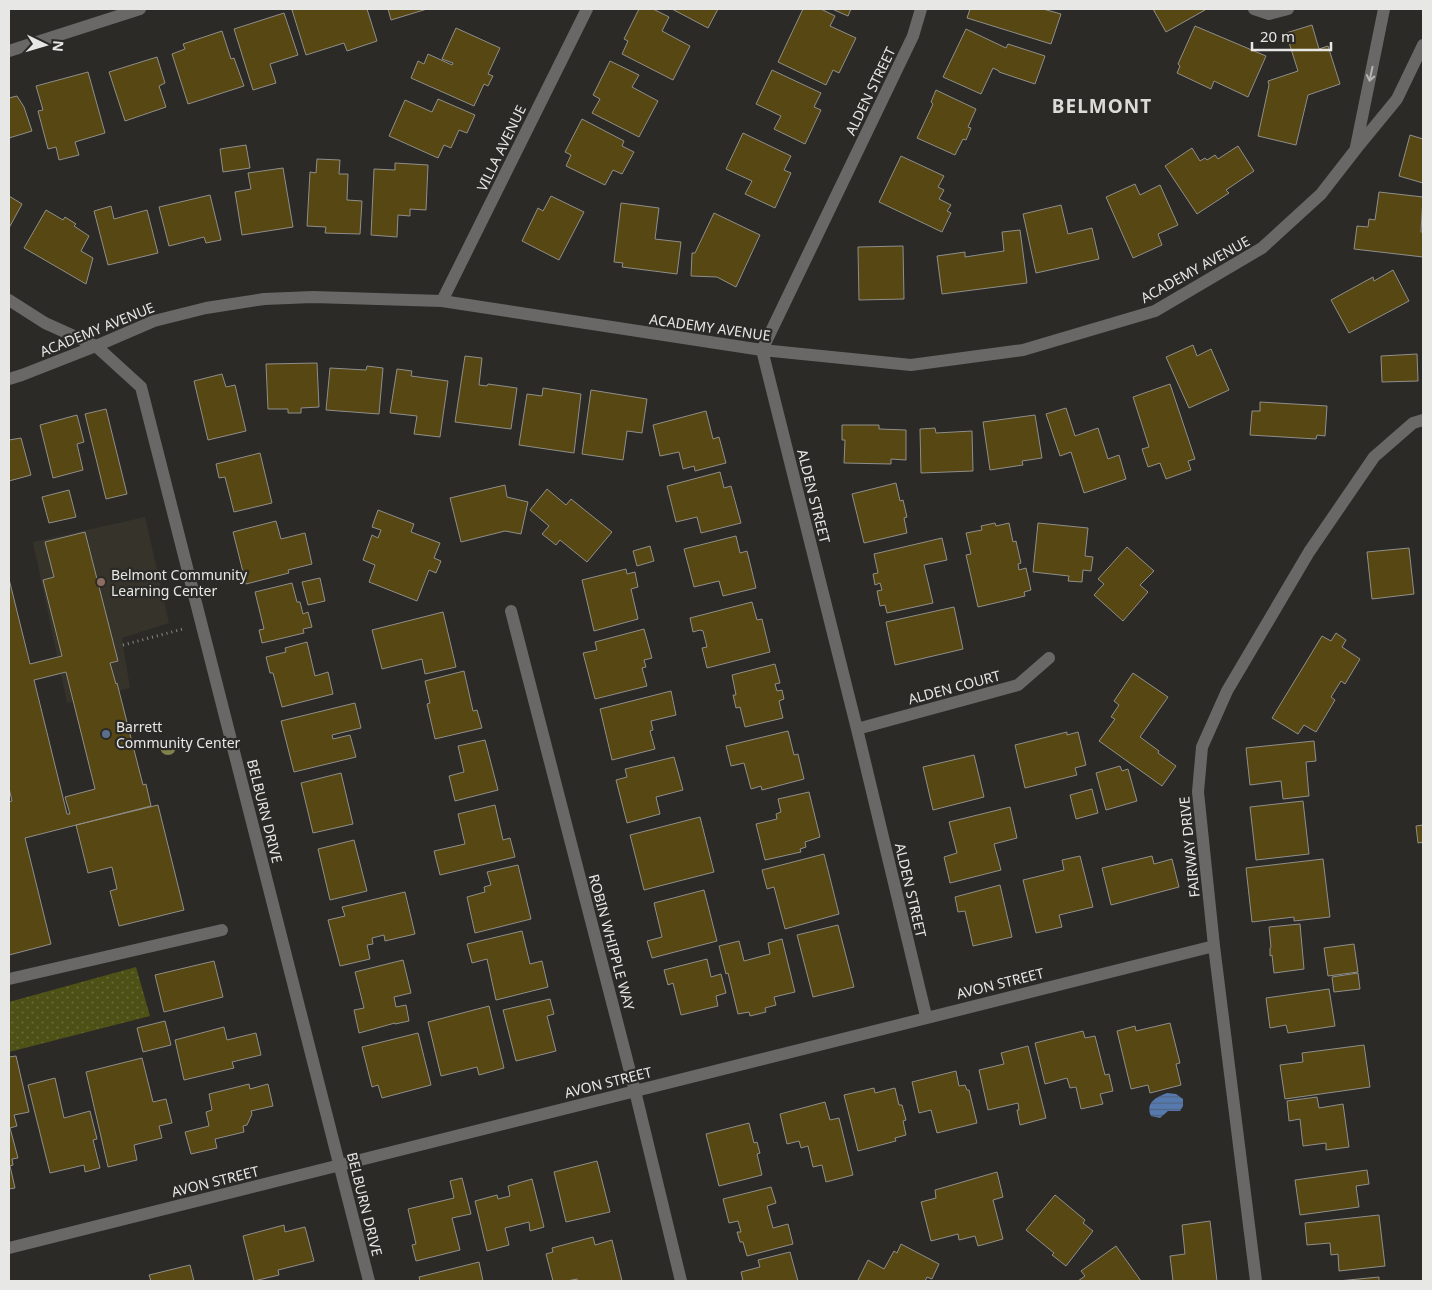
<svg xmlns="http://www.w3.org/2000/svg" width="1432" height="1290" viewBox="0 0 1432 1290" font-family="'Noto Sans',sans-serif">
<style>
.built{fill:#35332a}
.garden{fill:url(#garden-dots)}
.water{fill:url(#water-rules)}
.building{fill:#574712;stroke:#8f8e8b;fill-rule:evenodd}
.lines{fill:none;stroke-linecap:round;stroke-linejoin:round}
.path{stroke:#868683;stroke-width:3;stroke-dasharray:1 4;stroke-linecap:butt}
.service{stroke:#696867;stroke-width:12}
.minor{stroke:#696867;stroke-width:12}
.tree{fill:#7f824c}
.oneway{stroke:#b5b4b3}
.education-dot{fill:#8d6e63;stroke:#2b2a27;stroke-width:2}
.service-dot{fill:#5c6f8a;stroke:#2b2a27;stroke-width:2}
.labels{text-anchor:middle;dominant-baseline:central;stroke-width:4.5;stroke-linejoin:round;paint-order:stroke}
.street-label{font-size:14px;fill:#e7e7e5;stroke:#2b2a27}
.poi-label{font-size:14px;fill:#e7e7e5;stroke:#2b2a27;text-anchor:start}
.district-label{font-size:19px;font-weight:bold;letter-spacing:1px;fill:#dcdbd8;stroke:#2b2a27}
</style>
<defs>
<pattern id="garden-dots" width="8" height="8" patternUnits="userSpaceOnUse" patternTransform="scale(1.25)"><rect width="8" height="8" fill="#4e5115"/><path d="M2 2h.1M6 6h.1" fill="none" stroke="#686a37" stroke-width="1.8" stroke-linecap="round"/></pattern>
<pattern id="water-rules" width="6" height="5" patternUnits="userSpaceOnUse" patternTransform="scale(1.25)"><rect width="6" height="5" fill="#567aae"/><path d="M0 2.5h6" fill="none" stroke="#4f6584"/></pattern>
</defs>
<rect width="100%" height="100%" fill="#2b2a27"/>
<path class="built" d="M145,517L169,623L122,638L130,688L67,703L33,542Z"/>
<path class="garden" d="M136,967L150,1016L9,1052V1002Z"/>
<path class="water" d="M1167,1093L1176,1094L1183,1099V1106L1180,1111H1168L1160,1118L1151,1116C1145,1102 1157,1097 1167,1093Z"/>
<path class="building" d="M295,9H367L377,41L347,51L344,43L306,55L292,10Z
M388,9H427L391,20Z
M639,9H653L669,17L662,31L690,46L673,80L622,54L628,41L624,39Z
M672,9H718L708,28Z
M803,9H821L835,16L830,26L856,38L839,73L833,70L826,85L778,62Z
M832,9H851L848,16Z
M970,9H1043L1061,14L1051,44L967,18Z
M1153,9H1204L1205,10L1166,32Z
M284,13L298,55L270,64L276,83L253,90L234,29Z
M1312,25L1319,49L1328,46L1340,84L1308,95L1296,145L1258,136L1269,85L1268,81L1298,71L1286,33Z
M1195,26L1266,56L1248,97L1214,81L1211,89L1177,73L1180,66L1178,64Z
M456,28L500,48L488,74L493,76L488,86L484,84L474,106L411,78L418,61L424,64L428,54L452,65L453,63L442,59Z
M966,29L1006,48L1008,44L1045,56L1035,84L999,72V71L993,68L981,94L943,77Z
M222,31L231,59L234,58L244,86L188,104L172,54L185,49L183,44Z
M157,57L165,83L159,86L166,107L125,121L109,72Z
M610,61L639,75L632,87L658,101L639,137L592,113L600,99L593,95Z
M772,70L821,93L814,107L821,110L805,144L774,129L781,116L756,104Z
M88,72L105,133L75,142L79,155L59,160L56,147L48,149L38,111L43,110L36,86Z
M936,90L976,109L968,127L971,128L966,140L963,139L955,155L917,138L933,104L931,102Z
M17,96L24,107L32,131L9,138V98Z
M438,99L475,115L467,133L459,130L451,148L444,145L438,158L389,136L405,100L432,112Z
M582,119L624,141L622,146L634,152L622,174L613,170L605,185L566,166L571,155L565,152Z
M743,133L791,156L784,170L791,173L775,208L745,194L752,181L726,169Z
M1410,135L1423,139V183L1399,176Z
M246,145L250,168L223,172L220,149Z
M1238,146L1254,171L1226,190L1229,193L1197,214L1165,166L1192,148L1200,161L1205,158L1207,160L1215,155L1218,159Z
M901,156L944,176L938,187L944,190L939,199L951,205L947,211L951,213L942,232L879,202Z
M317,159L340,160L339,174H348L347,200L362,201L360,234L325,233L326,227L307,226L310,172L316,173Z
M395,163L428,165L426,210L410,209V216L398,215L397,237L371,235L374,169L395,170Z
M283,168L293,227L242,235L235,192L251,189L248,173Z
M1135,184L1140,195L1160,185L1178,225L1158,234L1162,245L1133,258L1106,197Z
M1379,192L1423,197L1421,232H1423V257L1354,249L1357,226L1368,227L1369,219L1375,220Z
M210,195L221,240L206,243L204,237L169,246L159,207Z
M9,196L22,204L9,228Z
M551,196L584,212L559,260L522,241L538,208L543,211Z
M621,203L659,208L655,239L681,242L677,274L622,267L623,263L614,262Z
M1061,205L1068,234L1092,228L1099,259L1036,273L1023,214Z
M111,206L114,219L147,210L158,253L108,265L94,211Z
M46,210L63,220L65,217L76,224L74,226L89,236L81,251L93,258L86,284L24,248Z
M714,213L760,235L736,287L717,277L691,276L692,253H695Z
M1020,230L1027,283L942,294L937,256L965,252V257L1004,251L1002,232Z
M903,246L904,299L859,300L858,247Z
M1393,270L1409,301L1349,333L1331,300L1373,277L1374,281Z
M1193,345L1197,356L1211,349L1229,390L1189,408L1166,357Z
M1417,354L1418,381L1382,382L1381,356Z
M465,356L482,358L479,385L487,386L488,384L517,388L511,429L455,422Z
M317,363L319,407L301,408V413H288V409H268L266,364Z
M367,366L383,368L379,414L326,410L330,368L366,370Z
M397,369L412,371L411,376L448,381L440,437L414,434L417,416L390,413Z
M222,374L226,387L235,385L246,431L208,440L194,381Z
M1170,384L1195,459L1188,461L1191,470L1166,479L1160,463L1148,467L1142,449L1149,447L1133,397Z
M543,388L581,394L574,453L519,445L527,394L542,396Z
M591,390L647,399L642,433L627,431L623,460L582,454Z
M1260,402L1327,406L1325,436L1317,435L1316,439L1250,435L1252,411H1260Z
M1066,408L1075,436L1098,428L1108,459L1119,455L1126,479L1084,493L1071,452L1060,456L1046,414Z
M106,409L127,494L106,499L85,414Z
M706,411L713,439L719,437L726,463L695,471L694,466L683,469L679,452L660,456L653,425Z
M77,415L84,442L77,444L83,470L53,478L40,425Z
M1035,415L1042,458L1022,461L1023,465L990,470L983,422Z
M842,425H879V429L906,430V460L891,459V464L844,463L845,440H842Z
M935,428L936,433L972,431L973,471L921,473L920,429Z
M21,438L31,475L9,481V440Z
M260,453L272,503L234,512L225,477L219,478L216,464Z
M720,472L724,488L731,486L741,523L701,533L697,517L676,522L667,486Z
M896,483L900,501L903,500L907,517L904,518L907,533L864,543L852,494Z
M505,485L507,497L528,502L521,534L505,531L461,542L450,498Z
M547,489L566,505L571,499L612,532L587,562L560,540L556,545L542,534L549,526L530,510Z
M69,490L76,517L49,523L42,497Z
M378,510L414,524L411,532L440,543L434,558L441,561L436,573L429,570L417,601L369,582L375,565L363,560L372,535L378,538L381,530L372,527Z
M276,521L281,539L305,533L312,564L288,570L289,573L246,584L233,532Z
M995,523L996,526L1009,523L1013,542L1016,541L1021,563L1018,564L1019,570L1026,568L1031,590L1024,592L1025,596L978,607L966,555L971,554L966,533L982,530L981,526Z
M1038,523L1088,528L1085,556L1093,557L1091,571L1083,570L1082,582L1068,581L1069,576L1033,572Z
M85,532L118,661L110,663L116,684L117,683L143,785L146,784L151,806L25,838L51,944L9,955V802L12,801L9,788V579L30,664L62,656L43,580L54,577L45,542ZM66,672L95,789L65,797L70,814H67L34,680Z
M736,536L740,553L747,551L756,588L723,596L719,581L694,587L684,549Z
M942,538L947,560L924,565L933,603L887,613L885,605L880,606L877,591L882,590L880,583L875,585L873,574L878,573L874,554Z
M650,546L654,561L637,566L633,551Z
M1127,547L1154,571L1140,585L1148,592L1123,621L1094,595L1104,584L1098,579Z
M1409,548L1414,594L1372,599L1367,552Z
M626,569L627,574L635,572L638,587L631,589L638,619L594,631L582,580Z
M320,578L325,601L308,605L302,582Z
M292,583L297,602H300L303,614L308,612L312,627L303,629L304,633L262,643L259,630L264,629L255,592Z
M752,602L757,620L762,619L770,652L707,668L702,648L707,647L703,631L700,630L693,632L690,618Z
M954,607L963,649L895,665L886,622Z
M443,612L456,667L425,674L422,659L382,669L372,630Z
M644,629L652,658L644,660L646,667L642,668L647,686L595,699L583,653L597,650L595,642Z
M1336,633L1346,640L1342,647L1360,659L1345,684L1341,681L1331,697L1335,700L1316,732L1304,725L1298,734L1272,718L1322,636L1331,641Z
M307,642L315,676L328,672L333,694L282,707L273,673H270L266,657L286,652L285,648Z
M775,664L780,683L775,684L777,691L782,690L784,699L779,701L783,718L745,727L740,707L736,708L733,695H736L732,675Z
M464,671L473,711L477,710L482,728L435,739L427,704L430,703L425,681Z
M1133,673L1168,697L1140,737L1159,751L1158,753L1176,766L1162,786L1099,741L1115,719L1111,717L1119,705L1114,701Z
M671,691L676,715L651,721L653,730L650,731L655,749L612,760L600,709Z
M355,703L361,728L332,735L333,739L350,735L356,757L294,772L281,721Z
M788,731L794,755L798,754L804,779L762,790L761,786L751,789L744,763L731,766L726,746Z
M1067,732V735L1078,732L1086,765L1075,768L1077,775L1025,788L1015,745Z
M485,740L498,790L455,801L449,776L464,772L458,746Z
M1314,741L1316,761L1306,762L1309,796L1283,799L1281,781L1250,785L1246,748Z
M974,755L984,797L933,810L923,767Z
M674,757L683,790L656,797L660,814L627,823L616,780L627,777L625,769Z
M1120,766L1122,771L1128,769L1137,801L1106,810L1096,773Z
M341,773L353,824L313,833L301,783Z
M1092,789L1098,813L1076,819L1070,795Z
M809,792L820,837L805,842L806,847L800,849L801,852L765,860L756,824L777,819L776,814L781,812L778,799Z
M1303,801L1309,854L1256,860L1250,807Z
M158,805L184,910L119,926L110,891L117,889L112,867L88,873L76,825Z
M495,805L503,840L510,838L515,857L440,875L434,851L465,844L458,814Z
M1010,807L1017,838L994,844L1001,870L950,883L944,857L957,853L949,822Z
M700,817L714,872L644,890L630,835Z
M1423,825V842L1418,843L1416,826Z
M354,840L367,891L330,900L318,849Z
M824,854L839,914L785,929L774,887L767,889L762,870Z
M1080,856L1093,907L1059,915L1062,927L1036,933L1023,880L1064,870L1062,860Z
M1152,856L1154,864L1172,859L1179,887L1111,905L1102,868Z
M1323,859L1330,917L1294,921V917L1252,922L1246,868Z
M518,865L531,919L475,933L467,897L485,892L484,887L491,885L487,872Z
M1000,885L1012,937L973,946L965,911L958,912L955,897Z
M704,890L717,941L652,958L647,941L662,937L654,903Z
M405,892L415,934L385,941L384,935L372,938L373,944L367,945L370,959L340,966L328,920L345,916L342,907Z
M1300,924L1304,969L1274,973L1272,955L1270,956V948L1271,947L1269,927Z
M838,925L854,987L813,997L797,935Z
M522,931L530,964L542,961L548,987L496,1000L487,959L472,963L467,944Z
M782,939L795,992L774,997L776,1005L765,1008L766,1012L750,1016L749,1012L738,1014L728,973L726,974L719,946L739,941L744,961L770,954L768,943Z
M1354,944L1358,972L1328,976L1324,948Z
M707,959L711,977L721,974L726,993L716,996L718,1006L681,1015L673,983L668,985L664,970Z
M403,960L411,993L394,997L396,1007L406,1005L409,1021L395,1024V1023L359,1033L354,1010L364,1008L355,972Z
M214,961L223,997L164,1012L155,975Z
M1358,973L1360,989L1334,992L1332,977Z
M1329,989L1335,1026L1288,1033L1286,1025L1270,1028L1266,998Z
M550,999L554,1014L547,1016L556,1051L516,1061L503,1010Z
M489,1006L504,1068L479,1075L477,1067L441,1076L428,1022Z
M165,1021L171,1045L143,1052L137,1028Z
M1170,1023L1180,1063L1176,1064L1181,1085L1150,1093L1148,1085L1131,1089L1117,1031L1135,1026L1136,1031Z
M224,1027L227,1040L256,1033L261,1055L232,1062L234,1068L184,1080L175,1040Z
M1083,1031L1085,1038L1095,1036L1105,1075L1109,1074L1113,1091L1100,1094L1103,1104L1081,1109L1076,1087L1070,1088L1067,1078L1045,1084L1035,1043Z
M418,1033L431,1085L382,1098L378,1085L372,1087L362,1047Z
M1364,1045L1370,1087L1285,1099L1280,1065L1303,1062L1302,1053Z
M1028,1046L1046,1118L1020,1125L1017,1110H1019L1018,1103L988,1110L979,1070L1004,1064L1001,1053Z
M16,1056L29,1112L14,1115L17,1126L10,1128L18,1158L12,1159L13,1165L10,1166L15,1188L9,1189V1057Z
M142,1058L153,1102L166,1099L172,1123L159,1126L162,1138L134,1145L137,1160L108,1167L86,1072Z
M956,1071L959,1086L965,1085L967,1090H969L977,1123L937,1133L931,1110L919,1113L912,1082Z
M55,1078L64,1118L90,1111L97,1139L93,1140L100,1168L85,1172L84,1165L50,1173L28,1085Z
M249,1084L250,1089L268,1084L273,1106L251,1111L252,1114L247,1125L243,1126L244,1132L215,1139L217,1148L191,1154L185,1132L209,1126L206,1112L212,1110L209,1094Z
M874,1088L875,1093L895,1088L899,1105H902L906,1120L903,1121L906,1135L895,1138L896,1141L858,1151L844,1095Z
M1317,1097L1319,1108L1343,1104L1349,1147L1326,1150V1143L1303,1146L1300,1119L1289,1121L1287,1101Z
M825,1102L830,1120L839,1118L853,1175L826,1182L822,1165L813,1167L808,1146L801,1148L799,1141L787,1144L780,1114Z
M749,1123L754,1143L757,1142L760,1153L757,1154L762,1175L719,1186L706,1134Z
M597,1161L610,1212L566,1222L554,1172Z
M1367,1170L1369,1184L1356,1186L1359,1207L1300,1215L1295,1180Z
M997,1172L1003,1197L993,1200L1003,1239L978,1246L975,1236L959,1240L958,1234L931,1241L921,1202L936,1198L935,1190Z
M462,1178L471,1214L452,1218L460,1250L416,1261L412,1245L416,1244L408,1209L454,1198L450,1181Z
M532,1179L544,1227L530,1231L529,1222L505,1228L509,1245L487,1251L475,1201L497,1195L498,1199L510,1196L508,1186Z
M771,1187L776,1203L767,1206L773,1228L788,1224L793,1244L747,1256L743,1242H740L737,1232H741L738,1221L729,1223L723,1199Z
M1055,1195L1085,1220L1083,1223L1093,1231L1066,1266L1052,1255L1054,1253L1026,1230Z
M1379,1215L1385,1266L1339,1271L1338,1254L1331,1255L1330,1243L1307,1245L1305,1223Z
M1210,1221L1217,1281H1173L1170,1256L1185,1254L1182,1225Z
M284,1225L285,1232L305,1227L314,1261L278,1270L279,1275L254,1281L243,1236Z
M593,1237L595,1245L612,1240L622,1281H578L577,1279L567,1281H553L546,1254L553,1252L552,1248Z
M901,1244L939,1264L932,1279L927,1277L925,1281H861L858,1280L868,1260L884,1269L894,1251L897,1253Z
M1116,1246L1141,1281H1078L1085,1276L1081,1271Z
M790,1252L798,1281H743L741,1272L760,1267L758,1260Z
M479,1262L483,1281H420L419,1277Z
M190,1265L194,1281H151L149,1275Z
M1379,1277V1281H1338Z"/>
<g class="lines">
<path class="path" d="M123,645L183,629"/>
<path class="service" d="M9,979L222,930"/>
<path class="minor" d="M921,9L913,36L762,350L857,729L926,1016
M1254,9L1269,14L1288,9
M9,51L140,9
M1356,147L1384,9
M9,300L45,323L96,346L141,387L369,1281
M442,301L587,9
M9,379L22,375L96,346L154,321L206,308L264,299L313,297L442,301L762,350L911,365L1023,350L1155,311L1262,248L1321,194L1356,149L1397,99L1423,45
M511,611L635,1091L681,1281
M857,729L1018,685L1049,658
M9,1248C411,1148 812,1044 1214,946
M1256,1281L1214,946L1198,792L1202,747L1227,691L1309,552L1374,457L1413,423L1423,420"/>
</g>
<circle class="tree" cx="168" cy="747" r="8"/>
<defs><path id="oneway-shaft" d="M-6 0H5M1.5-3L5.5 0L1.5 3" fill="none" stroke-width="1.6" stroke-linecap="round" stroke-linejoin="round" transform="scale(1.25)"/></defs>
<use class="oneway" href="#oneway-shaft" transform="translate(1371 74) rotate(102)"/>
<circle class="education-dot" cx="101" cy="582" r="5"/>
<circle class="service-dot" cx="106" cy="734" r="5"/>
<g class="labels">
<g class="street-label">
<text transform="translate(870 91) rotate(-64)">ALDEN STREET</text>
<text transform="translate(501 148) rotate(-64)">VILLA AVENUE</text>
<text transform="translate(1195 269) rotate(-29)">ACADEMY AVENUE</text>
<text transform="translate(710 327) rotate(8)">ACADEMY AVENUE</text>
<text transform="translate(97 329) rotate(-22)">ACADEMY AVENUE</text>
<text transform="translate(814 496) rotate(76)">ALDEN STREET</text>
<text transform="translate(954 687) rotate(-15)">ALDEN COURT</text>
<text transform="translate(265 811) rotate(76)">BELBURN DRIVE</text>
<text transform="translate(1189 847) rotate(-96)">FAIRWAY DRIVE</text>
<text transform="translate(911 890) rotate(77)">ALDEN STREET</text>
<text transform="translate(612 942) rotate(75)">ROBIN WHIPPLE WAY</text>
<text transform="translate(1000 983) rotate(-14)">AVON STREET</text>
<text transform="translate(608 1082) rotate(-14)">AVON STREET</text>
<text transform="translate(215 1181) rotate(-14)">AVON STREET</text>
<text transform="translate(365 1204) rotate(76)">BELBURN DRIVE</text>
</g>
<g class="poi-label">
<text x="111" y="574">Belmont Community<tspan x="111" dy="16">Learning Center</tspan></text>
<text x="116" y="726">Barrett<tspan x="116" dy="16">Community Center</tspan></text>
</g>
<g class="district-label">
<text x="1102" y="106">BELMONT</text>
</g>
</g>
<rect width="1432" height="1290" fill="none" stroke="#e7e7e5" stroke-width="20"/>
<g transform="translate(45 45) rotate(95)" stroke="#2b2a27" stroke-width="4" paint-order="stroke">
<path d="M0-4L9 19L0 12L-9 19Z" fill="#e7e7e5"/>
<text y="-8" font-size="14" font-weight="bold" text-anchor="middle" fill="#e7e7e5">N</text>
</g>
<path d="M1252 42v8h79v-8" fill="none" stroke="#e7e7e5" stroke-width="2.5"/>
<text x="1260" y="42" font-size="15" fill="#e7e7e5" stroke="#2b2a27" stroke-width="4" paint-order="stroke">20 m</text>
</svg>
